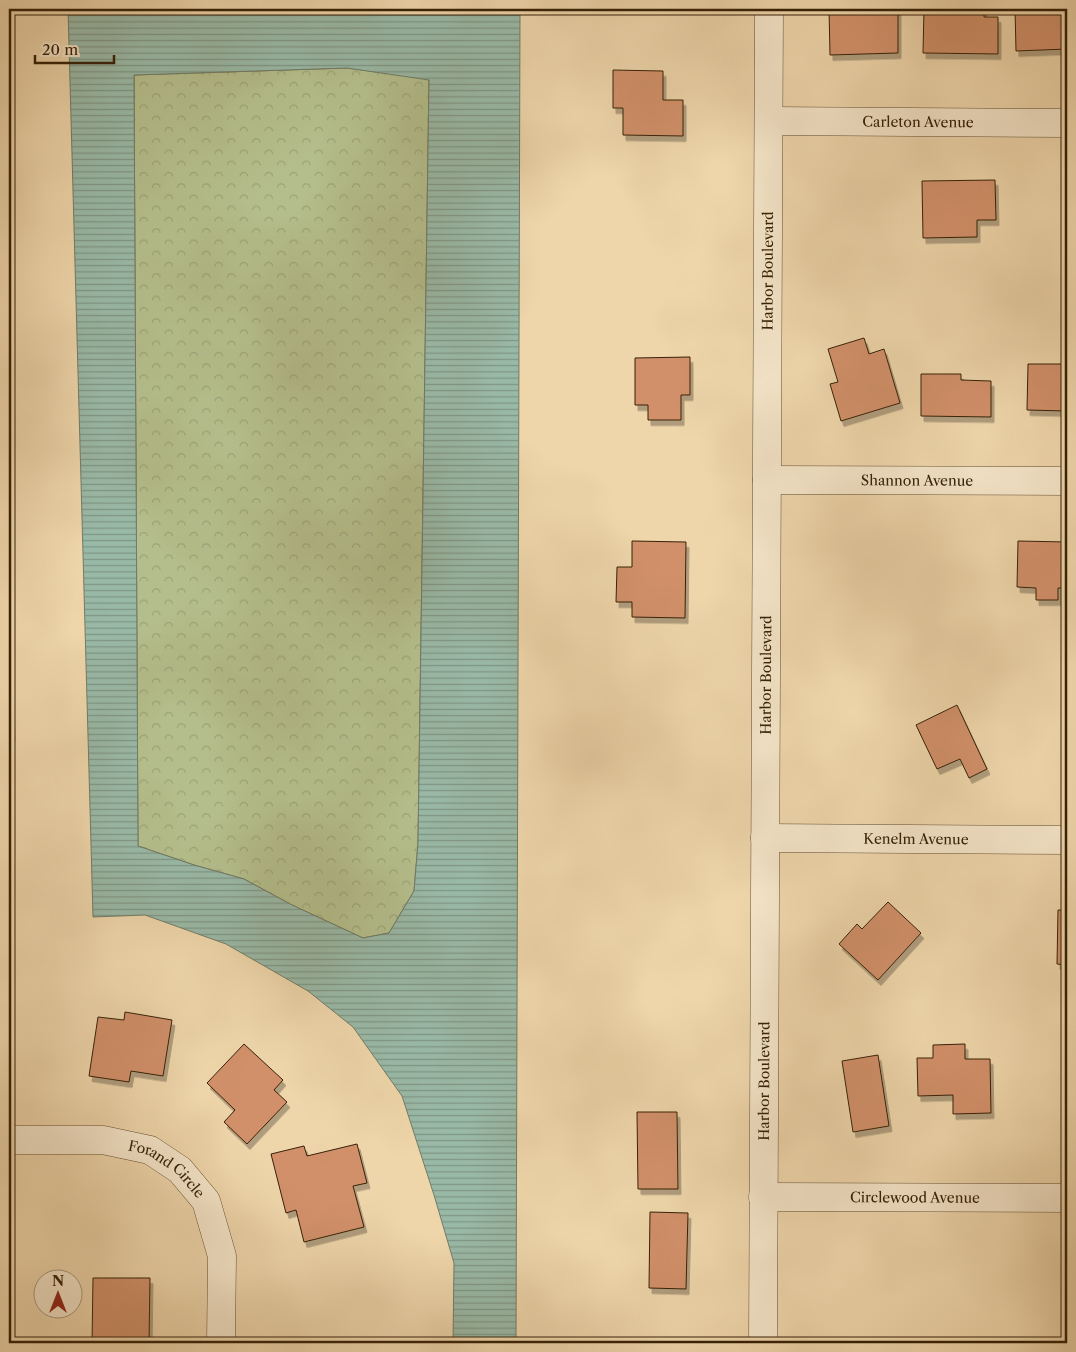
<svg xmlns="http://www.w3.org/2000/svg" width="1076" height="1352" viewBox="0 0 1076 1352" font-family="'Libre Caslon Text',serif">
<style>
.forest{fill:url(#forest-crowns);stroke:#75704a}
.water{fill:url(#water-rules);stroke:#717c67;fill-rule:evenodd}
.building{fill:#d1906a;stroke:#362107;filter:url(#shadow)}
.lines{fill:none;stroke-linecap:round;stroke-linejoin:round}
.minor-casing{stroke:#644e30;stroke-width:29}
.tertiary-casing{stroke:#644e30;stroke-width:29}
.minor{stroke:#f4e4c8;stroke-width:28}
.tertiary{stroke:#f4e4c8;stroke-width:28}
.labels{text-anchor:middle;dominant-baseline:central;stroke-width:4.5;stroke-linejoin:round;paint-order:stroke}
.street-label{font-size:14px;fill:#362107;stroke:#f4e4c8}
</style>
<defs>
<pattern id="forest-crowns" width="20" height="18" patternUnits="userSpaceOnUse" patternTransform="scale(1.25)"><rect width="20" height="18" fill="#b4be8c"/><path d="M2 6a3 3 0 1 1 6 0M12 15a3 3 0 1 1 6 0" fill="none" stroke="#9ba377"/></pattern>
<pattern id="water-rules" width="6" height="5" patternUnits="userSpaceOnUse" patternTransform="scale(1.25)"><rect width="6" height="5" fill="#99b9a7"/><path d="M0 2.5h6" fill="none" stroke="#7e9686"/></pattern>
<filter id="shadow"><feDropShadow dx="3" dy="5.5" stdDeviation="0" flood-color="#0004"/></filter>
</defs>
<rect width="100%" height="100%" fill="#eed5aa"/>
<filter id="stains"><feTurbulence type="fractalNoise" baseFrequency=".004" numOctaves="4"/><feColorMatrix values="0 0 0 0 .2 0 0 0 0 .09 0 0 0 0 .02 0 0 0 .5 -.17"/></filter>
<radialGradient id="worn" r=".72"><stop offset=".6" stop-color="#630" stop-opacity="0"/><stop offset="1" stop-color="#630" stop-opacity=".3"/></radialGradient>
<path class="forest" d="M347,68L429,79L418,843L414,891L389,933L363,938L292,905L244,879L194,865L138,846L134,75Z"/>
<path class="water" d="M68,9H520L516,1343H453L454,1263L434,1195L402,1096L353,1027L308,991L226,944L145,915L93,917ZM347,68L429,80L418,843L414,891L389,933L363,938L292,905L244,879L194,865L138,846L134,75Z"/>
<path class="building" d="M829,9H898V53L830,55Z
M924,9H984V17H998V54L923,53Z
M1015,9H1067V49L1016,51Z
M613,70L663,71V100H683V136L623,135V108H613Z
M995,180L996,220H977V237L923,238L922,181Z
M864,338L869,354L884,349L900,403L841,421L830,384L838,382L828,349Z
M690,357V395H681V420H648V405H635V358Z
M1028,364H1067V411L1027,410Z
M921,374H961V380L991,381V417L921,416Z
M632,541L686,542L685,618L632,617V602H616L617,567H632Z
M1018,541L1067,542V588H1058V600H1036V588L1017,587Z
M9,697H11L12,736H9Z
M957,705L987,769L969,778L960,759L937,769L916,725Z
M888,902L921,933L878,980L839,944L857,924L862,929Z
M1058,910H1067V965L1057,964Z
M125,1012L172,1020L163,1076L131,1071L129,1082L89,1076L98,1017L124,1020Z
M244,1044L283,1080L274,1090L287,1102L247,1144L224,1122L235,1110L207,1083Z
M965,1044V1059H990L991,1113L953,1114V1095L918,1096L917,1058H933V1045Z
M878,1055L889,1126L853,1132L842,1061Z
M637,1112H677L678,1189H638Z
M357,1144L367,1183L353,1186L364,1227L304,1242L296,1210L286,1213L271,1154L304,1146L307,1156Z
M650,1212L688,1213L686,1289L649,1288Z
M93,1278H150L149,1343H92Z"/>
<g class="lines">
<g class="minor-casing">
<g id="minor">
<path id="s1" d="M769,121L1067,123"/>
<path id="s2" d="M767,480L1067,481"/>
<path id="s3" d="M765,838L1067,840"/>
<path id="s4" d="M9,1140H103L150,1150L180,1170L206,1201L222,1256L221,1343"/>
<path id="s5" d="M763,1197L1067,1198"/>
</g>
</g>
<g class="tertiary-casing">
<g id="tertiary">
<path id="s6" d="M763,1343L769,9"/>
</g>
</g>
<use href="#minor" class="minor"/>
<use href="#tertiary" class="tertiary"/>
</g>
<g class="labels">
<g class="street-label">
<text stroke="none"><textPath href="#s1" startOffset="149">Carleton Avenue</textPath></text>
<text stroke="none"><textPath href="#s6" startOffset="1072">Harbor Boulevard</textPath></text>
<text stroke="none"><textPath href="#s2" startOffset="150">Shannon Avenue</textPath></text>
<text stroke="none"><textPath href="#s6" startOffset="668">Harbor Boulevard</textPath></text>
<text stroke="none"><textPath href="#s3" startOffset="151">Kenelm Avenue</textPath></text>
<text stroke="none"><textPath href="#s6" startOffset="262">Harbor Boulevard</textPath></text>
<text stroke="none"><textPath href="#s4" startOffset="166">Forand Circle</textPath></text>
<text stroke="none"><textPath href="#s5" startOffset="152">Circlewood Avenue</textPath></text>
</g>
</g>
<rect width="1076" height="1352" fill="none" stroke="#eed5aa" stroke-width="30"/>
<rect x="10" y="10" width="1056" height="1332" fill="none" stroke="#362107" stroke-width="2.5"/>
<rect x="15" y="15" width="1046" height="1322" fill="none" stroke="#362107"/>
<g transform="translate(58 1294)"><circle r="24" fill="#f4e4c8" stroke="#a8967b"/>
<path d="M0-4L9 19L0 12L-9 19Z" fill="#8f2418"/>
<text y="-8" font-size="14" font-weight="bold" text-anchor="middle" fill="#362107">N</text>
</g>
<path d="M35 55v8h79v-8" fill="none" stroke="#362107" stroke-width="2.5"/>
<text x="42" y="55" font-size="15" fill="#362107" stroke="#f4e4c8" stroke-width="4" paint-order="stroke">20 m</text>
<rect width="100%" height="100%" filter="url(#stains)"/>
<rect width="100%" height="100%" fill="url(#worn)"/>
</svg>
